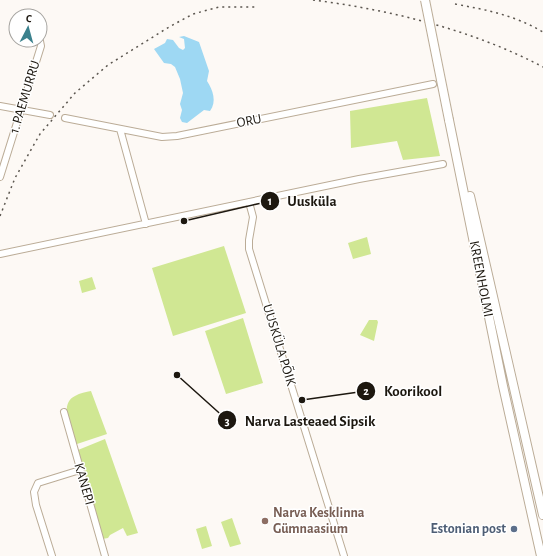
<svg xmlns="http://www.w3.org/2000/svg" width="543" height="556" viewBox="0 0 543 556" font-family="'Alegreya Sans',sans-serif">
<style>
.green{fill:#d0e793}
.water{fill:#9ed8f3}
.lines{fill:none;stroke-linecap:round;stroke-linejoin:round}
.minor-casing{stroke:#bbac97;stroke-width:8}
.secondary-casing{stroke:#bbac97;stroke-width:10}
.minor{stroke:#fff;stroke-width:6}
.secondary{stroke:#fff;stroke-width:8}
.rail{stroke:#5b564f;stroke-width:1.5;stroke-dasharray:2 4;stroke-linecap:butt}
.secondary-bridge-casing{stroke:#bbac97;stroke-width:10;stroke-linecap:butt}
.secondary-bridge{stroke:#fff;stroke-width:8}
.education-dot{fill:#8d6e63;stroke:#fff;stroke-width:1.5}
.service-dot{fill:#5c6f8a;stroke:#fff;stroke-width:1.5}
.labels{text-anchor:middle;dominant-baseline:central;stroke-width:3;stroke-linejoin:round;paint-order:stroke}
.street-label{font-size:14px;fill:#1d1810;stroke:#fff}
.education-label{font-size:14px;font-weight:bold;fill:#785e54;stroke:#fff;text-anchor:start}
.service-label{font-size:14px;font-weight:bold;fill:#4e5e75;stroke:#fff;text-anchor:end}
.leader{fill:none;stroke:#1d1810;stroke-width:1.5}
.callout-dot{fill:#1d1810;stroke:#fff;stroke-width:1.5}
.mark-label{font-size:12px;text-anchor:middle;font-weight:bold;fill:#fff}
.callout-label{font-size:15px;text-anchor:middle;font-weight:bold;fill:#1d1810;stroke:#fff;stroke-width:3;stroke-linejoin:round;paint-order:stroke}
</style>
<rect width="100%" height="100%" fill="#fdf9f5"/>
<path class="green" d="M427,98L440,156L403,160L397,141L351,148L350,111Z
M367,237L371,254L353,259L348,243Z
M224,246L246,313L173,336L152,268Z
M92,277L96,289L82,293L79,281Z
M243,318L263,383L226,394L205,331Z
M369,320H377L378,322L374,341L360,335Z
M91,391L107,434L77,444L76,443C72,431 58,404 75,396C80,393 86,392 91,391Z
M105,439L138,533L127,536L123,528L110,535L108,538L102,539L78,450Z
M232,518L241,544L230,547L221,522Z
M206,526L212,546L202,549L196,529Z"/>
<path class="water" d="M184,36L199,42L209,71L207,81C213,90 217,102 210,111L204,110L187,123L182,122L180,118L182,110L180,104L183,93L180,79L175,67L171,64L164,63L154,49L165,43L167,39L173,40L179,48L183,50L185,48L184,39L179,37Z"/>
<g class="lines">
<g class="minor-casing">
<path id="minor" d="M15,26L16,29
M0,106L50,115
M65,118L162,137L177,136L433,84
M120,129L146,224
M0,177L41,46L40,41L38,40
M249,202L253,217L249,240V249L344,556
M0,254L359,179L443,164
M64,412L105,556
M52,556L36,505L34,492L38,483L80,470"/>
</g>
<g class="secondary-casing">
<path id="secondary" d="M449,120L503,386L541,556
M470,196L543,515"/>
</g>
<use href="#minor" class="minor"/>
<use href="#secondary" class="secondary"/>
<path class="rail" d="M313,0C391,10 473,30 543,67
M455,4C487,10 514,15 543,32
M0,216L15,178L40,134L75,93L108,65L169,27L193,14L219,7H255"/>
<g class="secondary-bridge-casing">
<path id="secondary-bridge" d="M425,0L449,120"/>
</g>
<use href="#secondary-bridge" class="secondary-bridge"/>
</g>
<circle class="education-dot" cx="265" cy="521" r="4"/>
<circle class="service-dot" cx="514" cy="529" r="4"/>
<g class="labels">
<g class="street-label">
<text transform="translate(25 97) rotate(-73)">1. PAEMURRU</text>
<text transform="translate(249 121) rotate(-11)">ORU</text>
<text transform="translate(481 279) rotate(79)">KREENHOLMI</text>
<text transform="translate(279 345) rotate(73)">UUSKÜLA PÕIK</text>
<text transform="translate(84 484) rotate(74)">KANEPI</text>
</g>
<g class="education-label">
<text x="273" y="513">Narva Kesklinna<tspan x="273" dy="16">Gümnaasium</tspan></text>
</g>
<g class="service-label">
<text x="506" y="529">Estonian post</text>
</g>
</g>
<path class="leader" d="M184 221L270 201M302 400L366 391M177 375L227 420"/>
<g class="callout-dot">
<circle cx="184" cy="221" r="4"/>
<circle cx="302" cy="400" r="4"/>
<circle cx="177" cy="375" r="4"/>
<circle cx="270" cy="201" r="10"/>
<circle cx="366" cy="391" r="10"/>
<circle cx="227" cy="420" r="10"/>
</g>
<g class="mark-label">
<text x="270" y="205">1</text>
<text x="366" y="395">2</text>
<text x="227" y="425">3</text>
</g>
<g class="callout-label">
<text x="312" y="206">Uusküla</text>
<text x="413" y="396">Koorikool</text>
<text x="310" y="426">Narva Lasteaed Sipsik</text>
</g>
<g transform="translate(28 28) rotate(6)"><circle r="19" fill="#ffffff" stroke="#a5a39f"/>
<path d="M0-3L7 15L0 10L-7 15Z" fill="#3b818d"/>
<text y="-6" font-size="11" font-weight="bold" text-anchor="middle" fill="#1d1810">С</text>
</g>
</svg>
